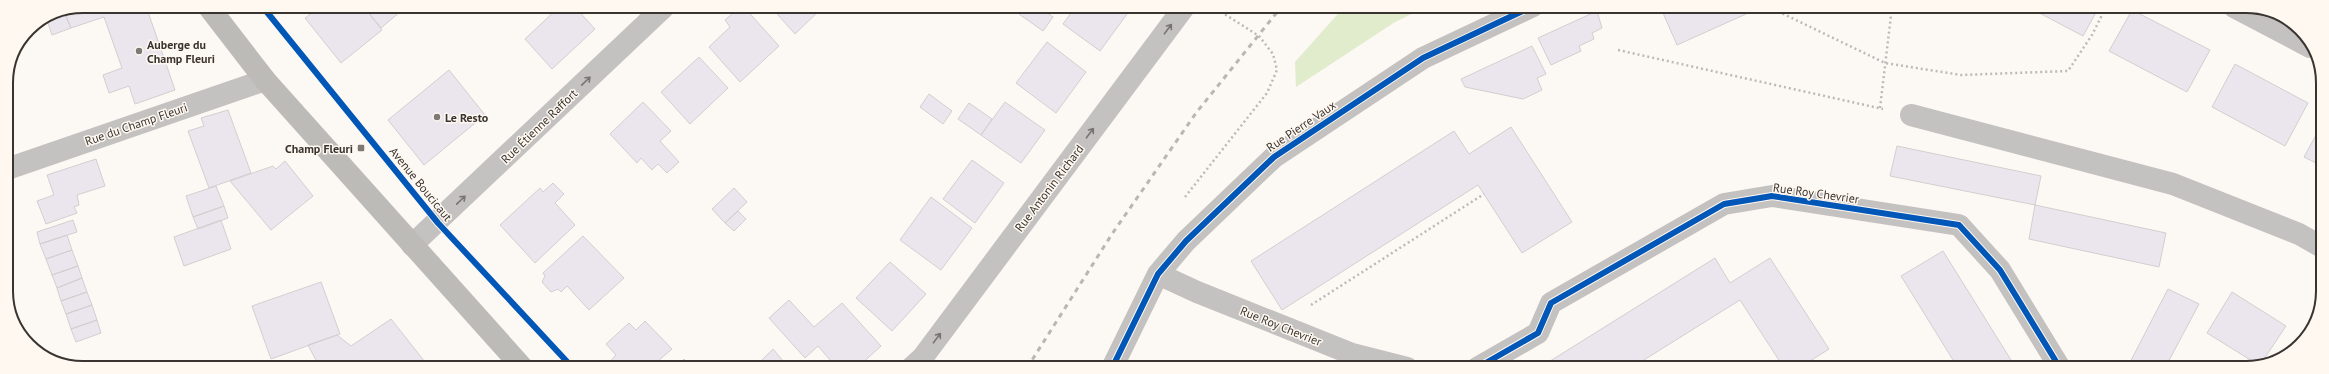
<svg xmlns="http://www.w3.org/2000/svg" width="2329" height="374" viewBox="0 0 2329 374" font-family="'PT Sans',sans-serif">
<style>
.green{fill:#e0eccb}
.building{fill:#ebe6ed;stroke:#d1cfcf}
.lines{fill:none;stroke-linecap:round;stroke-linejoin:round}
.path{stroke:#bcbab8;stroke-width:2.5;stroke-dasharray:2 3;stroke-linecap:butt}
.minor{stroke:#c4c2c0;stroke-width:22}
.major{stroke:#bdbbb8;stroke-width:22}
.rail{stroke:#b9b7b4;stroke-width:3;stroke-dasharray:5 5;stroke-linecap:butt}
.cycleway-casing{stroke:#fff8f1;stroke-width:8}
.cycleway{stroke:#0057b8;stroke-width:6}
.oneway{stroke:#787471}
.poi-dot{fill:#7d7975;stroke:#fff8f1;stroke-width:1.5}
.labels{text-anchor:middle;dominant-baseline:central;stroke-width:3;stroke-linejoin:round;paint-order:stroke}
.poi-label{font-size:12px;font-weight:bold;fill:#393430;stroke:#fff8f1;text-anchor:start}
.street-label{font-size:12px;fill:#393430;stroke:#fff8f1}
.rim{fill:none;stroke:#393430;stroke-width:2}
</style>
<rect width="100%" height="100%" fill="#fcf8f4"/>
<path class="green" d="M1345,6H1428L1395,22L1296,87L1295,62Z"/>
<path class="building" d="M89,6H146L175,90L135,104L129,86L109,93L103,75L122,68L104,17L71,28L65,14Z
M321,6H363L382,30L341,63L305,18Z
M363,6H407L381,28Z
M560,6H574L595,29L552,69L525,39Z
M741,6H743L779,46L740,82L709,47L730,27L725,20Z
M770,6H824L795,34Z
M1024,6H1038L1053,17L1043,31L1019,14Z
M1076,6H1126L1130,10L1100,51L1063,24Z
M1660,6L1754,7L1755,10L1677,45Z
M2028,7H2099L2083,36Z
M2132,10L2210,50L2187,92L2109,51Z
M1597,11L1602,28L1592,33L1594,39L1579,46L1581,51L1551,65L1538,38Z
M65,14L71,28L52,35L47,20Z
M1047,42L1086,72L1056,113L1016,83Z
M1532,46L1546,74L1537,78L1542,90L1523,99L1465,87L1461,79Z
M699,57L728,88L690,124L661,92Z
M2235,64L2308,103L2285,146L2212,107Z
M449,70L485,115L424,165L388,120Z
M929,94L952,111L943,124L920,107Z
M643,102L671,131L660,141L679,162L667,173L658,164L652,170L641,158L637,163L610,134Z
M1005,102L1045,130L1021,163L981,135Z
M969,103L992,119L981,135L958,119Z
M228,110L251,173L209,188L188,131L204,126L201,118Z
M2322,124V166L2304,157Z
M1511,127L1572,222L1522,253L1478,185L1282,310L1251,261L1454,131L1469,154Z
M1897,146L2041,176L2035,205L1890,176Z
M96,159L105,186L77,195L79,205L74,207L77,213L46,224L37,201L54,195L47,175Z
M972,160L1004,183L975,223L943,199Z
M285,161L313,196L271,230L230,181L273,166L276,169Z
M553,183L564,194L555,203L575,225L535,263L500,225L540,188L543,192Z
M216,186L224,206L193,217L186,196Z
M734,188L747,202L725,223L712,209Z
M931,197L972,228L941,270L900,240Z
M2035,205L2166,233L2159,267L2029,239Z
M224,206L228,218L198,229L193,217Z
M738,211L746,219L734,231L725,223Z
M73,220L77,232L40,244L37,232Z
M221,220L231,249L184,266L174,237Z
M67,235L72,250L46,259L40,244Z
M583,236L624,278L589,310L567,286L561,292L558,289L551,292L542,282L545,276L543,273Z
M72,250L78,266L52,275L46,259Z
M1943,251L2016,368H1958L1901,276Z
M1715,258L1730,283L1770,258L1829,349L1799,368H1784L1740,300L1631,368H1539Z
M890,262L926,294L892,331L856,298Z
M78,266L82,278L57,288L52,275Z
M82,278L87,292L61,301L57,288Z
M321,282L340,334L271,359L252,306Z
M2168,289L2199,304L2165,368H2127Z
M87,292L92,305L66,314L61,301Z
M2232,292L2286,326L2262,362L2257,364L2207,333Z
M789,300L814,327L842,303L881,346L857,368H837L818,346L805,358L769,318Z
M92,305L97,320L71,329L66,314Z
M391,319L429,367H358L352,362L319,366L308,345L337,335L351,346Z
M97,320L101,333L76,342L71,329Z
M645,321L672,349L651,367H612L608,364L616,355L606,344L629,323L636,330Z
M773,349L789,368H754Z
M684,359L691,368H675Z"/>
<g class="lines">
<path class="path" d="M1769,7L1885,63L1961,75L2068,71L2092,35L2106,7
M1618,50L1883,109
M1880,108L1892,7
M1185,197L1267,93L1277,70L1273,54L1259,36L1215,8
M1311,305L1484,194"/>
<path class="minor" d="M2234,7L2310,47
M1911,115L2173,184L2299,234L2322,247
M7,169L265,80
M412,245L665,6
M1158,274L1197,292L1352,354L1407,368
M911,368L923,357L1185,6
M1112,368L1158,274L1186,241L1274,157L1423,58L1533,6
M1477,368L1538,333L1551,303L1724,204L1772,196L1959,225L2000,270L2060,368"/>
<path class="major" d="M208,6L265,80L522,367"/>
<path class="rail" d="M1027,368L1112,234L1196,113L1282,6"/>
<g class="cycleway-casing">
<path id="cycleway" d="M262,6L438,223L572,367
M1112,368L1158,274L1186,241L1274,157L1423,58L1533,6
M1477,368L1538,333L1551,303L1724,204L1772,196L1959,225L2000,270L2060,368"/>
</g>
<use href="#cycleway" class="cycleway"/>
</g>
<defs><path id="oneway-shaft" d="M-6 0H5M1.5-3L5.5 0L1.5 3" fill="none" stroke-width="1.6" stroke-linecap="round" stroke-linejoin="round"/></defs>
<g class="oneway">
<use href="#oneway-shaft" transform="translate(1168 29) rotate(-53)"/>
<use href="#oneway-shaft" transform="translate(586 81) rotate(-44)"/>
<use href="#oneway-shaft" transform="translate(1090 133) rotate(-53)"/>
<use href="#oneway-shaft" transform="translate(461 200) rotate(-44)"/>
<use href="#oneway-shaft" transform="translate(937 338) rotate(-53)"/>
</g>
<g class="poi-dot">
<circle cx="139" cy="51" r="4"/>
<circle cx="437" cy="117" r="4"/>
<rect x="357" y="144" width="8" height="8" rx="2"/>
</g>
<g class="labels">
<g class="poi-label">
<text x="147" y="44">Auberge du<tspan x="147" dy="14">Champ Fleuri</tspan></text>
<text x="445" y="117">Le Resto</text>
<text x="353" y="148" text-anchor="end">Champ Fleuri</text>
</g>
<g class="street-label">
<text transform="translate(136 124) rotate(-19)">Rue du Champ Fleuri</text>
<text transform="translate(539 126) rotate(-44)">Rue Étienne Raffort</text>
<text transform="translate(1301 126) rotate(-34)">Rue Pierre Vaux</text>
<text transform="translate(421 184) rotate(51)">Avenue Boucicaut</text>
<text transform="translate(1049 188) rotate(-53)">Rue Antonin Richard</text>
<text transform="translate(1816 193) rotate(8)">Rue Roy Chevrier</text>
<text transform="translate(1281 326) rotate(22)">Rue Roy Chevrier</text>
</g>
</g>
<path d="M0 0H2329V374H0ZM83 13H2246A70 70 0 0 1 2316 83V291A70 70 0 0 1 2246 361H83A70 70 0 0 1 13 291V83A70 70 0 0 1 83 13Z" fill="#fff8f1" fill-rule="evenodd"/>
<path class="rim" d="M83 13H2246A70 70 0 0 1 2316 83V291A70 70 0 0 1 2246 361H83A70 70 0 0 1 13 291V83A70 70 0 0 1 83 13Z"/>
</svg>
